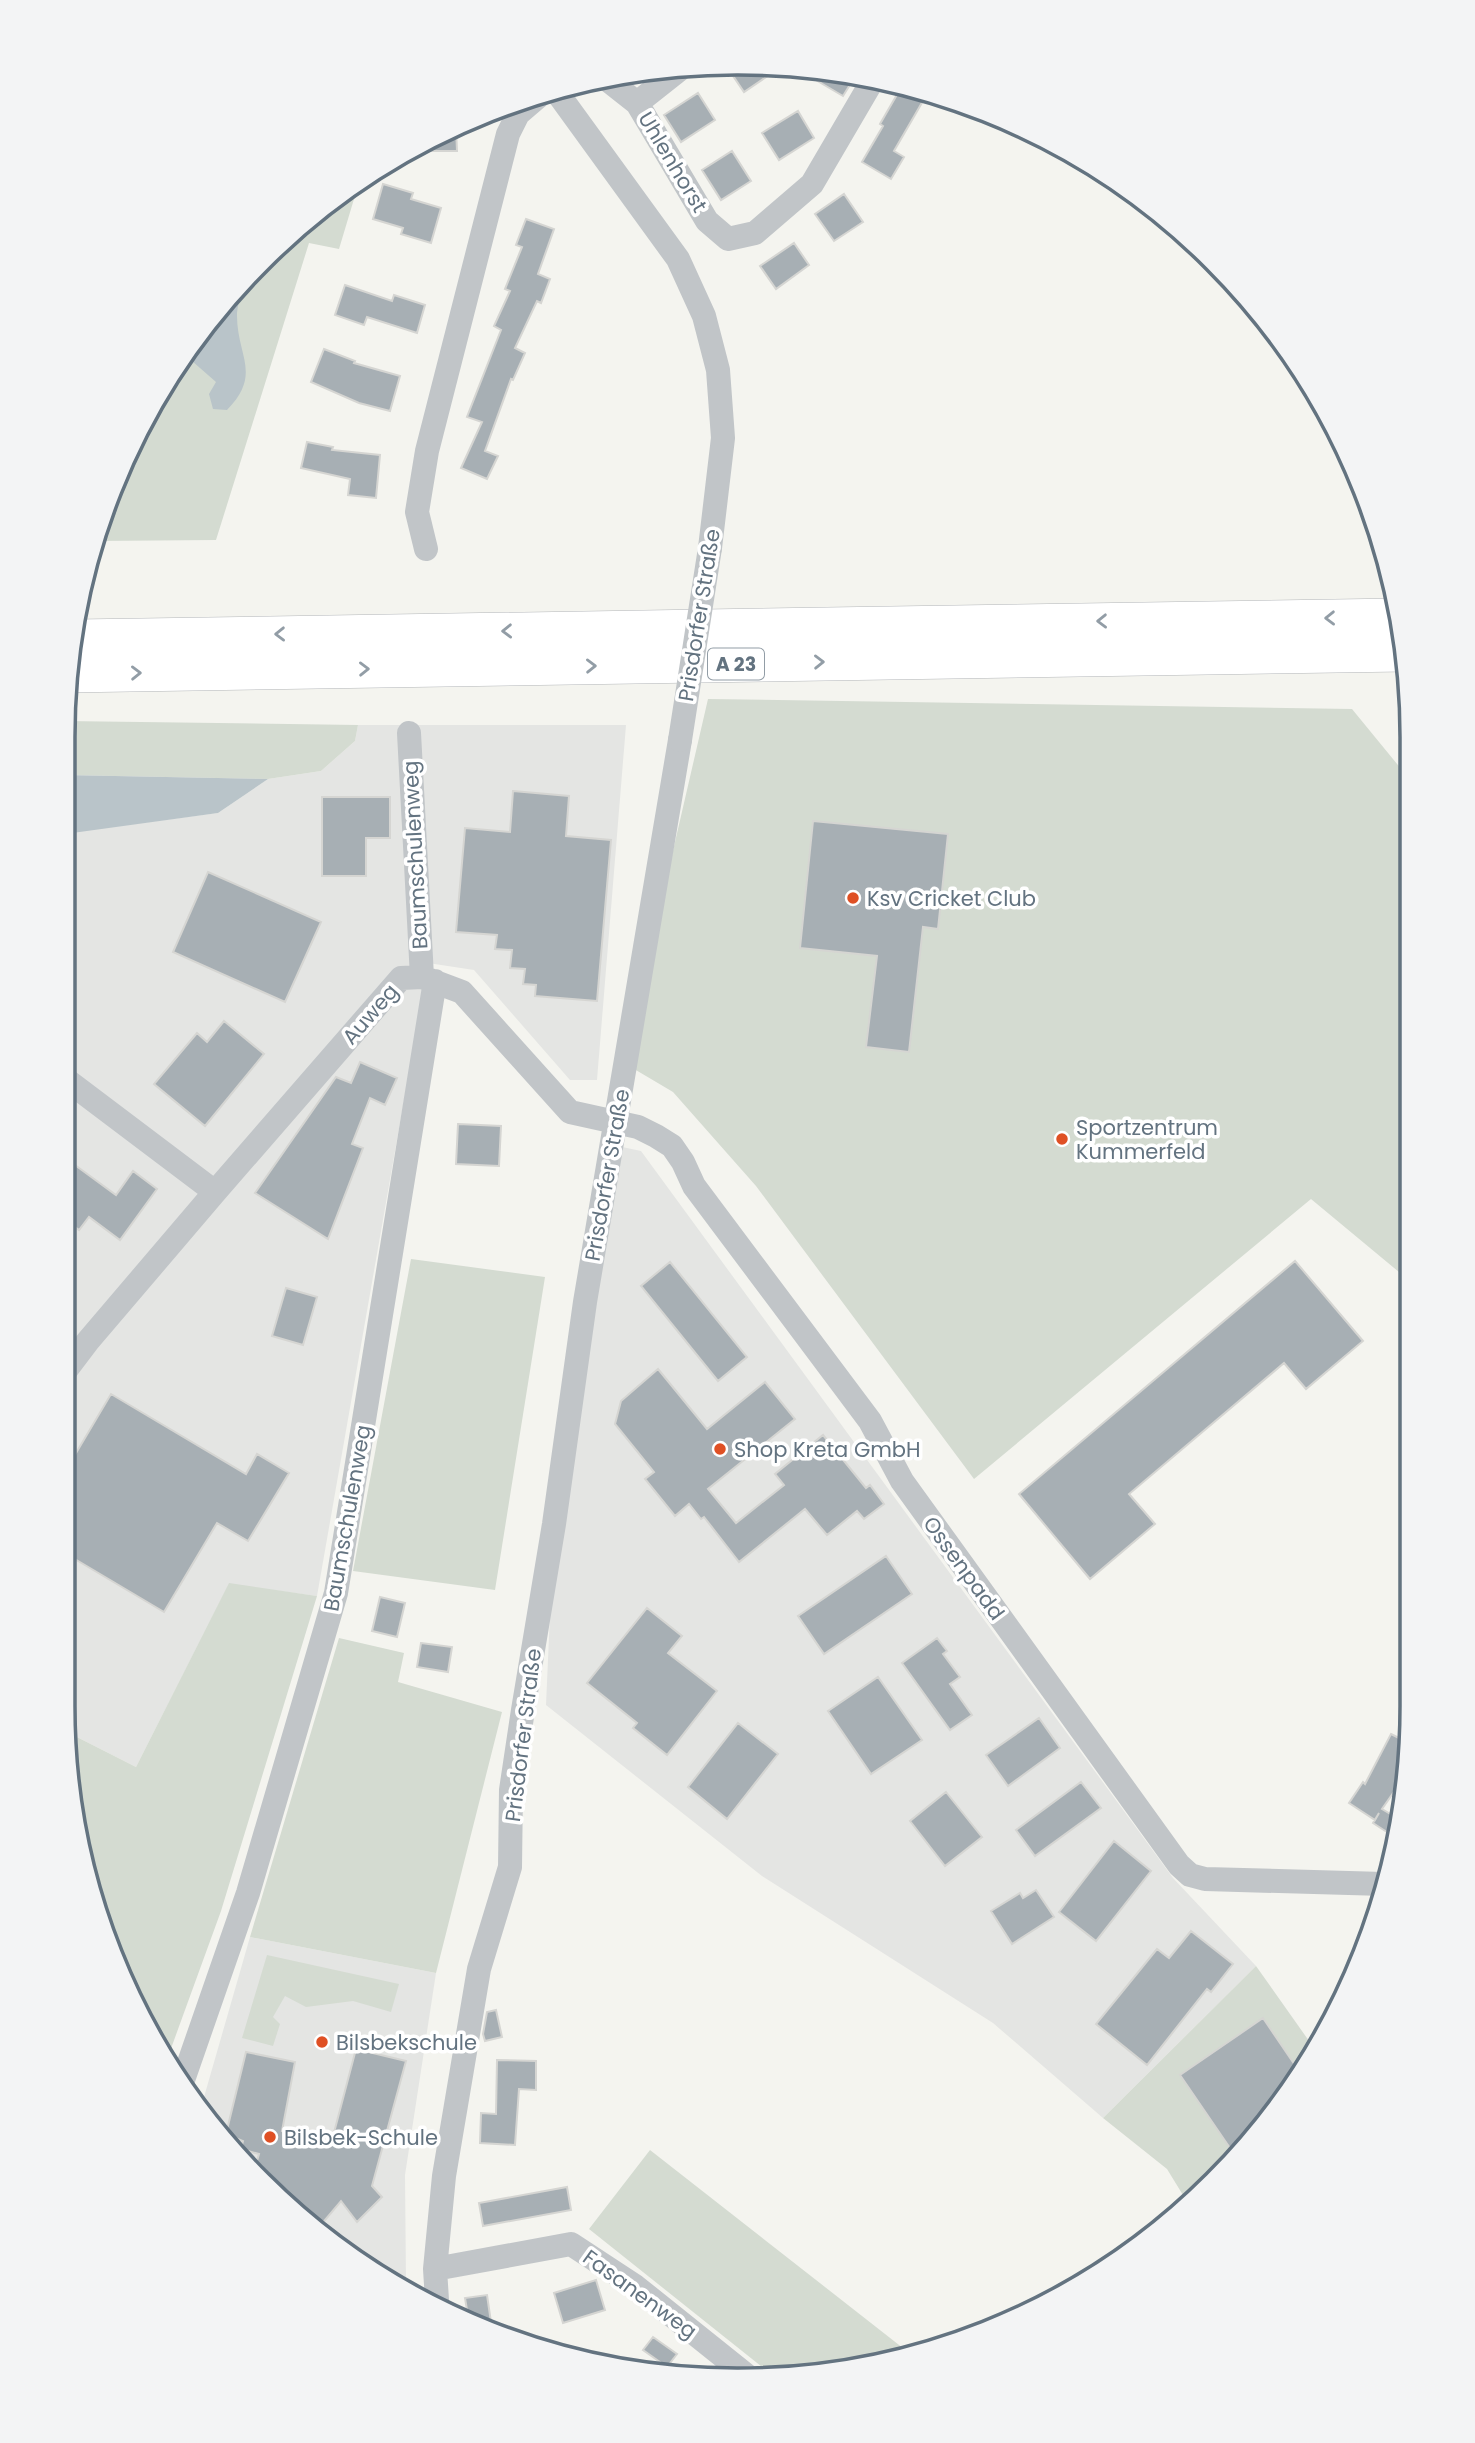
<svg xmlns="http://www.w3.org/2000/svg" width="1475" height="2443" viewBox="0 0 1475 2443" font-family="Poppins,sans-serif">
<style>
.built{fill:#e4e5e3}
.green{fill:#d4dbd1}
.water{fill:#b9c4c9}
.building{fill:#a7afb4;stroke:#d5d5d2;stroke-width:2}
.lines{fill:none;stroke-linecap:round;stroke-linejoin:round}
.highway-casing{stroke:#b4b7ba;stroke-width:38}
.minor{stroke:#c1c5c8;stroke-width:24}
.highway{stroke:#fff;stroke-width:37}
.minor-bridge{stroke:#c1c5c8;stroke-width:24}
.oneway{stroke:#929da6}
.poi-dot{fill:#df5024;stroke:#fff;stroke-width:2.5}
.labels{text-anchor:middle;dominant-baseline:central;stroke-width:7;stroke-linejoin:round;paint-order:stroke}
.shield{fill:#fff;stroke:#929da6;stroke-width:2}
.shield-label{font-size:19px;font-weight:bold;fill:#637380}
.street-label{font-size:21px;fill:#637380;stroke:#fff}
.poi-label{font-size:21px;fill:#637380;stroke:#fff;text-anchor:start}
.rim{fill:none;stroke:#637380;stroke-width:3.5}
</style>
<rect width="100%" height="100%" fill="#f4f4ef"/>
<path class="built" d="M358,725H626L597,1080H570L474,970L428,963L317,1596L229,1584L136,1767L67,1732L63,1705L64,833L218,813L268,779L321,771L355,741Z
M608,1144L641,1151L1173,1878L1256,1966L1103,2118L993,2023L762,1876L546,1705L554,1524Z
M250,1937L436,1973L405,2175L406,2283L327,2241L200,2111Z"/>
<path class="green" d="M360,179L339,249L309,243L216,540L95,541L99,520L177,362L261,260Z
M708,699L1352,709L1411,781V1282L1311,1199L974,1479L756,1186L673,1092L624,1063Z
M64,721L358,725L355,741L321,771L268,779L64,775Z
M411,1259L545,1277L495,1590L353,1571Z
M229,1583L317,1596L221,1911L169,2054L99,1922L67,1732L136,1767Z
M339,1638L404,1653L398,1682L502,1712L436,1973L250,1937Z
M267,1955L399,1984L391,2012L353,2001L306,2007L285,1996L273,2017L280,2024L273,2046L242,2038Z
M1256,1966L1314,2048L1298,2081L1186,2200L1167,2169L1103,2118Z
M650,2150L908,2352L771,2374L589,2229Z"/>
<path class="water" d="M248,276C244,288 238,301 237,313C236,356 263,373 227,410L213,409L209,394L216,382L184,354Z
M64,775L268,779L218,813L65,834Z"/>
<path class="building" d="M738,63L781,67L744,92L725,64Z
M797,69L828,72L856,75L843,96Z
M902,86L927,94L894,151L904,157L891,179L862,162L883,126L880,124Z
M698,93L715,120L681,142L664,115Z
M798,111L814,138L779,160L762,133Z
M456,127L457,151H410L445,133Z
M732,151L751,181L721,200L702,170Z
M383,184L413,193L411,199L441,208L431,243L401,234L403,228L373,219Z
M844,194L863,222L834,241L815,214Z
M526,219L554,229L538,274L550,279L541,303L537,301L515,348L525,353L513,380L511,379L485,451L498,456L487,479L461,468L482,422L467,417L501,330L494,326L510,291L505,289L522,247L516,245Z
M794,243L809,265L776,289L760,266Z
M345,285L392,301L394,295L425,305L417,333L367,317L364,325L335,315Z
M324,349L355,361L354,363L400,376L390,411L359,403L311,382Z
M307,442L333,447L332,450L380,455L376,498L348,495L350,479L301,468Z
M513,791L569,796L566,836L611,840L597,1001L535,996L536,985L523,984L525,969L510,968L512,950L495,949L497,935L456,932L465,828L510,832Z
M322,797H390V838H366V876H322Z
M813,821L948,834L938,929L923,927L909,1052L866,1047L877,956L800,948Z
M208,872L321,922L285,1002L173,952Z
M224,1021L264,1054L205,1126L154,1084L197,1033L207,1042Z
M360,1062L397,1078L385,1105L370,1098L352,1144L363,1148L328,1239L255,1193L336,1077L351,1083Z
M458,1124L501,1126L499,1166L456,1164Z
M64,1157L116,1195L133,1171L157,1189L120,1240L89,1217L79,1230L64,1219Z
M1295,1261L1363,1341L1306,1389L1284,1363L1129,1494L1155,1524L1090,1579L1019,1494Z
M670,1262L747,1357L718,1381L641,1286Z
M286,1288L317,1297L303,1345L272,1336Z
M658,1369L707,1429L765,1382L795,1419L708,1489L736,1523L784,1485L775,1474L823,1435L866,1488L870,1485L884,1504L864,1519L857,1511L827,1535L805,1509L739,1562L704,1517L701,1519L689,1504L675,1516L645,1479L654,1472L615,1424L621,1401Z
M111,1394L246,1474L257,1454L289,1473L248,1541L217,1523L164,1612L63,1552V1475Z
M886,1556L912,1594L824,1654L798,1616Z
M380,1597L405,1603L397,1637L372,1631Z
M647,1608L682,1636L668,1653L717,1691L667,1755L633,1728L637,1723L587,1683Z
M937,1638L947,1651L943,1654L960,1677L950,1684L972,1715L950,1730L902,1663Z
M421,1643L452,1647L448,1672L417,1667Z
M878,1677L922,1740L871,1774L828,1711Z
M1039,1718L1060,1748L1008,1786L986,1755Z
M738,1723L778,1754L727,1819L688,1787Z
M1391,1734L1411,1744L1405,1776L1382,1809L1397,1818L1393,1836L1373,1823L1379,1813L1375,1820L1349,1803L1363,1782L1365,1784Z
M1081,1782L1101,1808L1035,1856L1016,1830Z
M946,1792L982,1837L945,1866L910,1821Z
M1114,1841L1151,1871L1096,1941L1059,1912Z
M1036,1890L1054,1917L1012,1944L991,1911L1020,1893L1023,1898Z
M1191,1931L1233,1964L1211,1992L1207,1989L1147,2065L1096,2024L1157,1949L1169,1958Z
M496,2010L502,2037L485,2041L483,2034L487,2012Z
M1263,2018L1301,2074L1298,2081L1232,2151L1180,2075Z
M356,2049L406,2061L372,2186L382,2197L357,2222L341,2201L320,2226L257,2161L259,2154L241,2149L243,2141L226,2134L246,2052L295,2062L282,2131L331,2144Z
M497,2060L536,2061V2090L519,2089L515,2145L480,2143L481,2113L496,2114Z
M567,2187L571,2210L483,2226L479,2203Z
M596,2280L605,2310L563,2323L554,2293Z
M487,2295L492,2329L468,2316L465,2298Z
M653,2337L677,2354L667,2367L643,2350Z"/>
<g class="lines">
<g class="highway-casing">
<path id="highway" d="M76,638L1398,617
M68,674L1404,653"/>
</g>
<path class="minor" d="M604,77L637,103L680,69
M556,91L678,259L704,316L718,370L723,438L710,548
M637,103L707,221L728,239L755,233L812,184L874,78
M426,549L417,512L427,451L508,134L518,114L539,96
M409,733L422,977
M64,1078L215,1192
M63,1374L88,1341L215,1192L401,978L422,977L462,992L570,1112L638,1127L656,1136L672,1146L683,1162L694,1186L870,1421L902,1481L1179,1865L1190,1875L1205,1879L1384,1884
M183,2080L248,1893L336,1593L435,981
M435,2269L571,2244L635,2286L750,2378
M437,2300L435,2269L444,2176L479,1969L510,1867L511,1790L523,1710L554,1524L585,1302L680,740"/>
<use href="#highway" class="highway"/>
<path class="minor-bridge" d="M680,740L710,548"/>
</g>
<defs><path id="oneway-chevron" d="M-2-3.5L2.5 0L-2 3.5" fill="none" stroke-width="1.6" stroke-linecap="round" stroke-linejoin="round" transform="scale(1.75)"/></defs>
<g class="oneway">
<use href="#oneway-chevron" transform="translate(1330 618) rotate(179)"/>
<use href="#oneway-chevron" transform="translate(1102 621) rotate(179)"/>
<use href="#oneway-chevron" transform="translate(507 631) rotate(179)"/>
<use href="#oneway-chevron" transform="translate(280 634) rotate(179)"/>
<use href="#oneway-chevron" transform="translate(819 662) rotate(-1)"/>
<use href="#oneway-chevron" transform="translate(591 666) rotate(-1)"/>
<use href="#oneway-chevron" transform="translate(364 669) rotate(-1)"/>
<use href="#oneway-chevron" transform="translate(136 673) rotate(-1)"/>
</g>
<g class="poi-dot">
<circle cx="853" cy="898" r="7"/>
<circle cx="1062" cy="1139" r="7"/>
<circle cx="720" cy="1449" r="7"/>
<circle cx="322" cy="2042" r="7"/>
<circle cx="270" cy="2137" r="7"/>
</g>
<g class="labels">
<rect class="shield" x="708" y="648.5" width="56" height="31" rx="5"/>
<g class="shield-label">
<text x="736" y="664">A 23</text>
</g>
<g class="street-label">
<text transform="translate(673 162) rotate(59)">Uhlenhorst</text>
<text transform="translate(699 615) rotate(-81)">Prisdorfer Straße</text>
<text transform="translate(415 855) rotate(-93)">Baumschulenweg</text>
<text transform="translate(370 1014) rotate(-49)">Auweg</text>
<text transform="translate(607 1175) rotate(-80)">Prisdorfer Straße</text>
<text transform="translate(347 1518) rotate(-80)">Baumschulenweg</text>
<text transform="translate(964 1568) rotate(54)">Ossenpadd</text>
<text transform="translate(523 1735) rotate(-83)">Prisdorfer Straße</text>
<text transform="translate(640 2294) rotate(36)">Fasanenweg</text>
</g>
<g class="poi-label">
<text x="867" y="898">Ksv Cricket Club</text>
<text x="1076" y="1127">Sportzentrum<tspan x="1076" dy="24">Kummerfeld</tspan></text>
<text x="734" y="1449">Shop Kreta GmbH</text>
<text x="336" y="2042">Bilsbekschule</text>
<text x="284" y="2137">Bilsbek-Schule</text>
</g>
</g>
<path d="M0 0H1475V2443H0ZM737 75H738A662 662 0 0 1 1400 737V1706A662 662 0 0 1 738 2368H737A662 662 0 0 1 75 1706V737A662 662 0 0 1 737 75Z" fill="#f3f4f5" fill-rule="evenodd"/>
<path class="rim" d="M737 75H738A662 662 0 0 1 1400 737V1706A662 662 0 0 1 738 2368H737A662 662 0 0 1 75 1706V737A662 662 0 0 1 737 75Z"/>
</svg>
